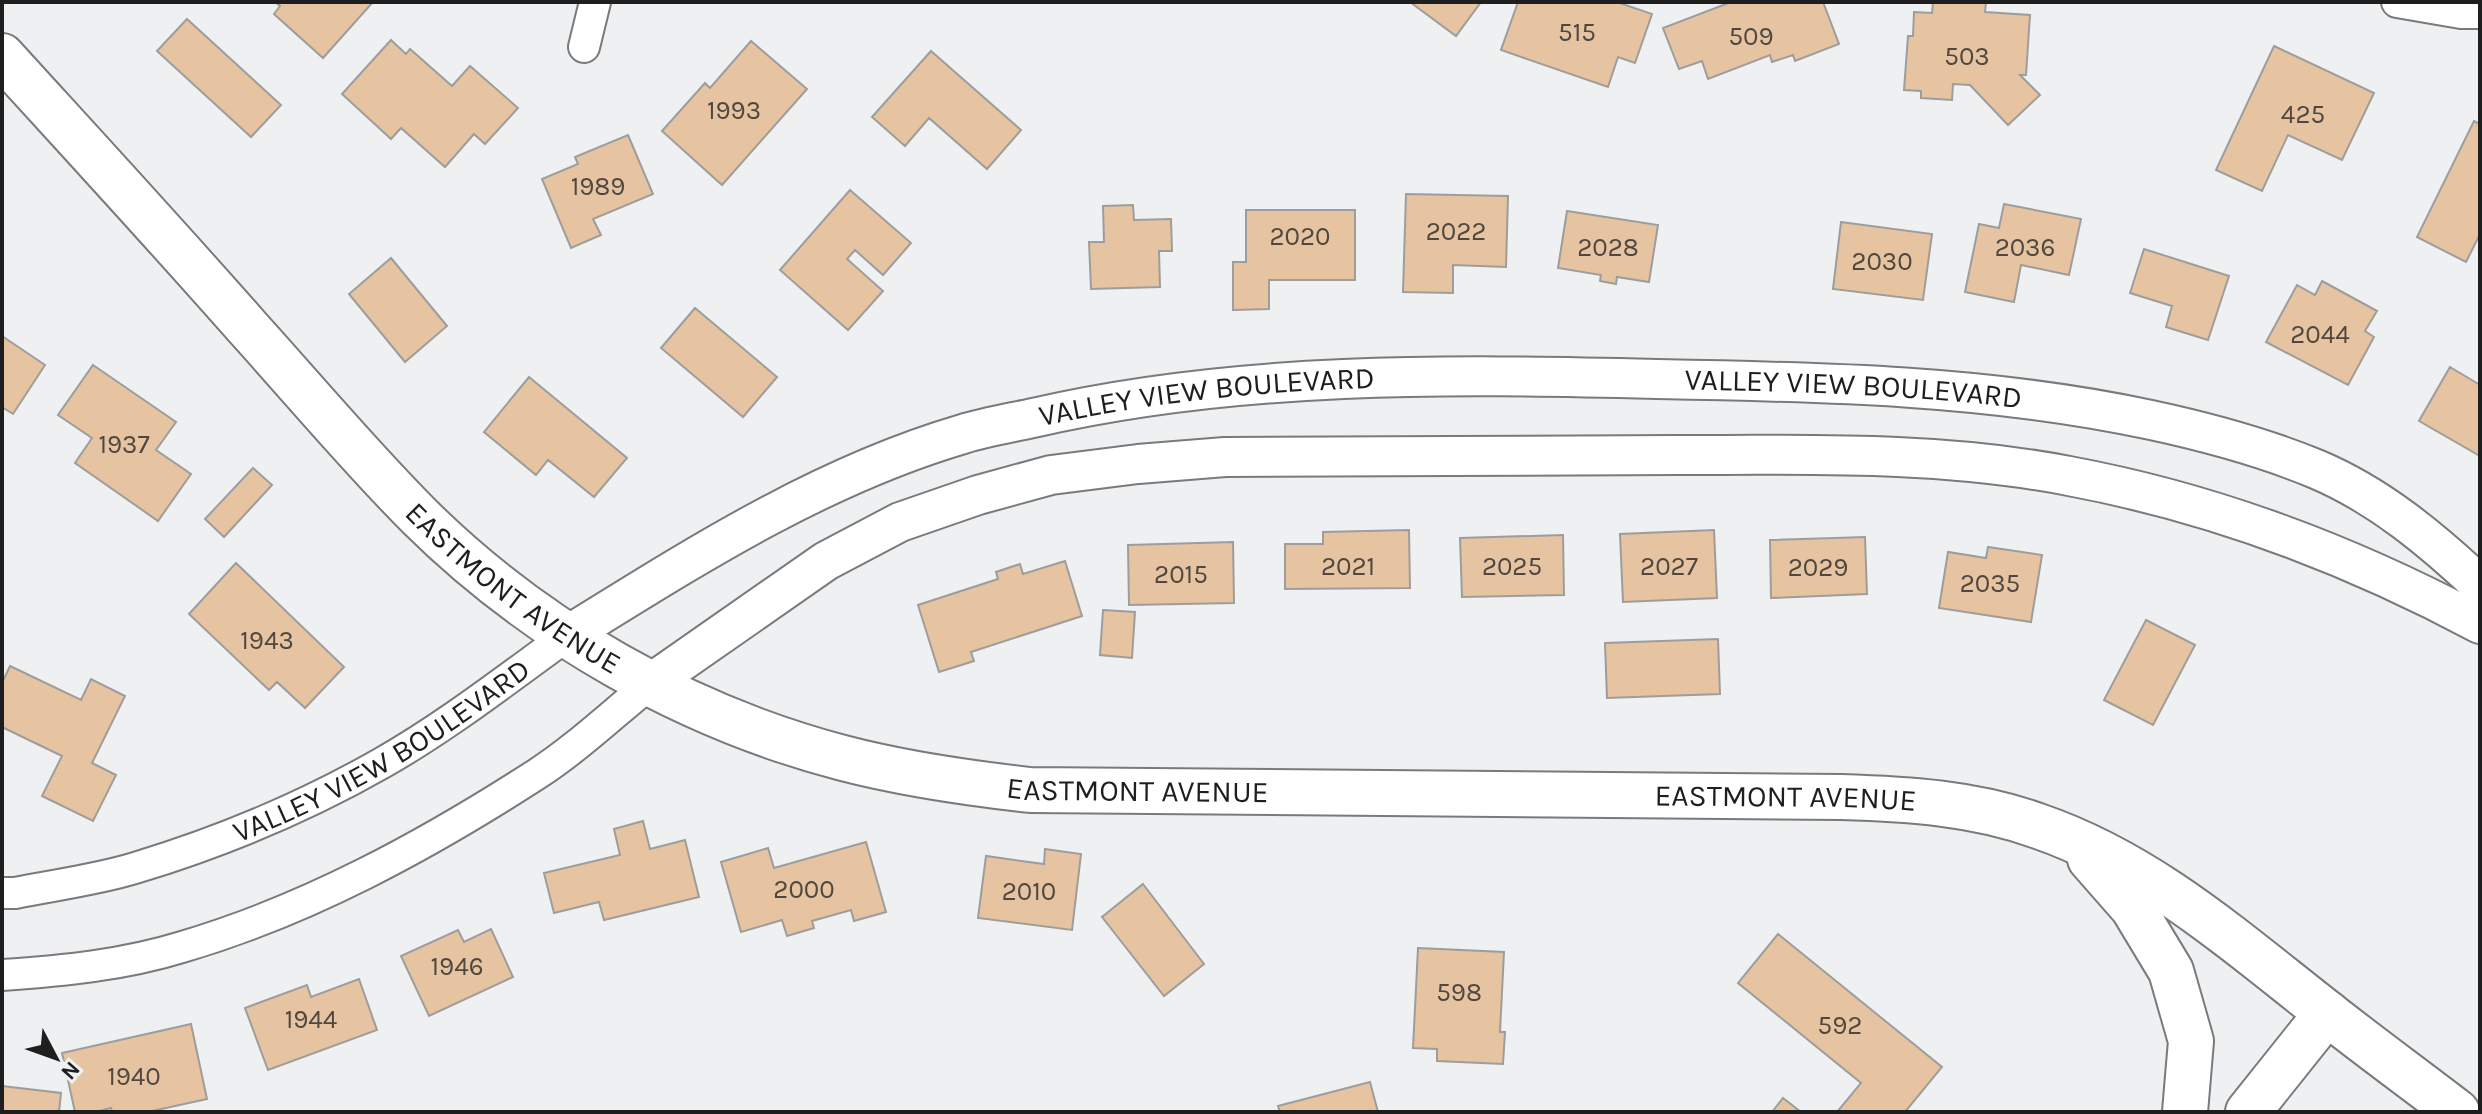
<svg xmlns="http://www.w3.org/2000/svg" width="2482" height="1114" viewBox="0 0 2482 1114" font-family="Karla,sans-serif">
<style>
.building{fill:#e6c4a1;stroke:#9e9d9c;stroke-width:2}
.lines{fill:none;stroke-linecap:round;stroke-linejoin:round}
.minor-casing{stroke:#797a7b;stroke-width:34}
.tertiary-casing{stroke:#797a7b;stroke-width:42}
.secondary-casing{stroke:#797a7b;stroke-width:48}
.minor{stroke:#fff;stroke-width:30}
.tertiary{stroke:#fff;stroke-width:38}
.secondary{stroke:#fff;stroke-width:44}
.labels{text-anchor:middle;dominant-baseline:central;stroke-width:8;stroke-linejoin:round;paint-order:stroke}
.number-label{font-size:26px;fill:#504840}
.street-label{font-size:30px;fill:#1e1e1f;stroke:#eef0f1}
</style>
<rect width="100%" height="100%" fill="#eef0f1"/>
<path class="building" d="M275,2H373L323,58L274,14L280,6Z
M1410,2H1481L1456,36Z
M1518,2H1617L1652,14L1635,63L1618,57L1608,87L1501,50Z
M1731,2H1823L1839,44L1795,61L1793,55L1772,62L1770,55L1708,79L1702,61L1679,69L1663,28Z
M1933,2H1986L1985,12L2030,15L2026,75H2020L2040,95L2008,125L1970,85L1953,84L1952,100L1921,98V91L1904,90L1908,36H1913L1914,12L1932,13Z
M187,19L281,105L251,137L157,51Z
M391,40L406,54L410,49L452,86L470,66L518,108L485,144L474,134L445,167L401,128L391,139L342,94Z
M751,41L807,89L722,185L662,131L705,83L710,88Z
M2274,46L2374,93L2342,160L2288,135L2262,191L2216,170Z
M931,51L1021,130L987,169L929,118L905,146L872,117Z
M2474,121L2480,124V234L2466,262L2417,237Z
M628,135L653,194L593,219L601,235L571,248L542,179L578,164L575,157Z
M850,190L911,243L883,275L855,250L847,259L883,291L848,330L780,270Z
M1406,194L1508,196L1506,267L1453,265V293L1403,292Z
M2004,204L2081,219L2069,275L2021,265L2014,302L1965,292L1979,224L1999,228Z
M1133,205L1134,220L1171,219L1172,251H1159L1160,287L1091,289L1089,242H1104L1103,206Z
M1246,210H1355V280H1269V309L1233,310V262H1246Z
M1567,211L1658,225L1649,282L1617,277L1616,284L1600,281L1601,275L1558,268Z
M1841,222L1932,234L1923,300L1833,289Z
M2144,249L2229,276L2208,340L2166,327L2172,306L2130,293Z
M391,258L447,326L405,362L349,294Z
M2322,281L2377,311L2365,331L2374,337L2348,385L2266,342L2297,285L2315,295Z
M695,308L777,377L743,417L661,348Z
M2,336L45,365L13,414L2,407Z
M93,365L176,422L156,450L191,474L158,521L75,463L92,438L58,415Z
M2450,367L2480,385V456L2419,421Z
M529,377L627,458L594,497L548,460L536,475L484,432Z
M253,468L272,485L224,537L205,519Z
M1409,530L1410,588L1285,589V544H1323V532Z
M1714,530L1717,598L1623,602L1620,534Z
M1563,535L1564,595L1462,597L1460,538Z
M1865,537L1867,594L1771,598L1770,540Z
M1233,542L1234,603L1129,605L1128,545Z
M1988,547L2042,555L2031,622L1939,608L1948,552L1986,558Z
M1065,561L1082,616L971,652L974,661L939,672L918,605L998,579L996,572L1020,564L1023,574Z
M236,563L344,667L305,708L277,682L269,690L189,614Z
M1103,610L1135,612L1132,658L1100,655Z
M2146,620L2195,645L2153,725L2104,700Z
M1718,639L1720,694L1607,698L1605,643Z
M10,666L81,700L91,679L125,696L92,763L116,775L93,821L42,796L62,756L2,727V683Z
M643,821L650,849L685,840L699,897L604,920L599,902L554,913L544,873L620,855L614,829Z
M866,842L886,912L854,921L851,910L812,921L814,928L787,936L782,920L741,932L721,862L768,848L774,868Z
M1045,849L1081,854L1072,930L978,918L986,856L1044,864Z
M1143,884L1204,964L1164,996L1102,917Z
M491,929L513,977L429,1016L401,956L458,930L464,942Z
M1778,934L1942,1067L1905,1112H1837L1861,1083L1738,983Z
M1418,948L1504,952L1500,1032H1505L1503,1064L1437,1061V1049L1413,1048Z
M359,979L377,1030L268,1070L245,1008L307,985L311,997Z
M191,1024L207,1099L148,1112H112L111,1108L95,1112H75L62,1053Z
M1370,1082L1378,1112H1280L1278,1106Z
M2,1086L61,1093L59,1112H2Z
M1783,1098L1801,1112H1772Z"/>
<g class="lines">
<g class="minor-casing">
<g id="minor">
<path d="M2397,2L2461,13H2480"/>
<path d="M584,47L595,2"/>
<path id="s1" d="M2,893H15C54,885 96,880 135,868C221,842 303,808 382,763C447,726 507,679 568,635"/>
<path d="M2,975C62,971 124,965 182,947C308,910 427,845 537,774C577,748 614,713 651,683"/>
</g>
</g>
<g class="tertiary-casing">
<g id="tertiary">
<path id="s2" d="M568,635C694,557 820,476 963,434C986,427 1010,423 1033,418C1237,371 1449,374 1657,379C1823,382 1988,385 2151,420C2207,432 2263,447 2316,469C2378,495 2431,539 2480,585"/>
<path d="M651,683L826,561L900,522L978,495L1051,475L1138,464L1225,457C1376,456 1526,456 1677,455C1807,455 1941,451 2069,476C2214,503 2351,555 2480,624"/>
</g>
</g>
<g class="secondary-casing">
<g id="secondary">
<path id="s3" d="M2,56C84,146 167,236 248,328C305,391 360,457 420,517C535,631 686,717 843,758C904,774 967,783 1030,790L1841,797C1908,799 1975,803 2038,826C2149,864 2236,942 2327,1013C2370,1047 2414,1079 2457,1112"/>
<path d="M2090,859L2133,908L2171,971L2191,1041L2185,1112"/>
<path d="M2248,1112L2327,1013"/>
</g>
</g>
<use href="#minor" class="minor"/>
<use href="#tertiary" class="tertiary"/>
<use href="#secondary" class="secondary"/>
</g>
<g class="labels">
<g class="number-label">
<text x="1577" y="32">515</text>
<text x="1751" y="36">509</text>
<text x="1967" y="56">503</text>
<text x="734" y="110">1993</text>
<text x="2303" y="114">425</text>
<text x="598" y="186">1989</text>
<text x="1456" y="231">2022</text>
<text x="1300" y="236">2020</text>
<text x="1608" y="247">2028</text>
<text x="2025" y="247">2036</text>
<text x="1882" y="261">2030</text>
<text x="2320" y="334">2044</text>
<text x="124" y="444">1937</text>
<text x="1348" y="566">2021</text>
<text x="1512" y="566">2025</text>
<text x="1669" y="566">2027</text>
<text x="1818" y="567">2029</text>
<text x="1181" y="574">2015</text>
<text x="1990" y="583">2035</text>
<text x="267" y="640">1943</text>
<text x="804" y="889">2000</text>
<text x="1029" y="891">2010</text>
<text x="457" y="966">1946</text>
<text x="1459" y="992">598</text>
<text x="311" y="1019">1944</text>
<text x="1840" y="1025">592</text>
<text x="134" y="1076">1940</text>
</g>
<g class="street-label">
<text stroke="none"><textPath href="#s2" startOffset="1340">VALLEY VIEW BOULEVARD</textPath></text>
<text stroke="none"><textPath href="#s2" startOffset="692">VALLEY VIEW BOULEVARD</textPath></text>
<text stroke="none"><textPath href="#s3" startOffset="740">EASTMONT AVENUE</textPath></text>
<text stroke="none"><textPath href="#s1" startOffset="410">VALLEY VIEW BOULEVARD</textPath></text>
<text stroke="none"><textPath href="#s3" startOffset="1412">EASTMONT AVENUE</textPath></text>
<text stroke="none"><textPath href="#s3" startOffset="2060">EASTMONT AVENUE</textPath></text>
</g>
</g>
<rect width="2482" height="1114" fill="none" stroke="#1e1e1f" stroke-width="8"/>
<g transform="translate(56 1058) rotate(131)" stroke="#eef0f1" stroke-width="6" paint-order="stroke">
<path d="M0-6L14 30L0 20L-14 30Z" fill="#1e1e1f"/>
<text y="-12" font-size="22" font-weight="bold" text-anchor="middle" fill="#1e1e1f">N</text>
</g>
</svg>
